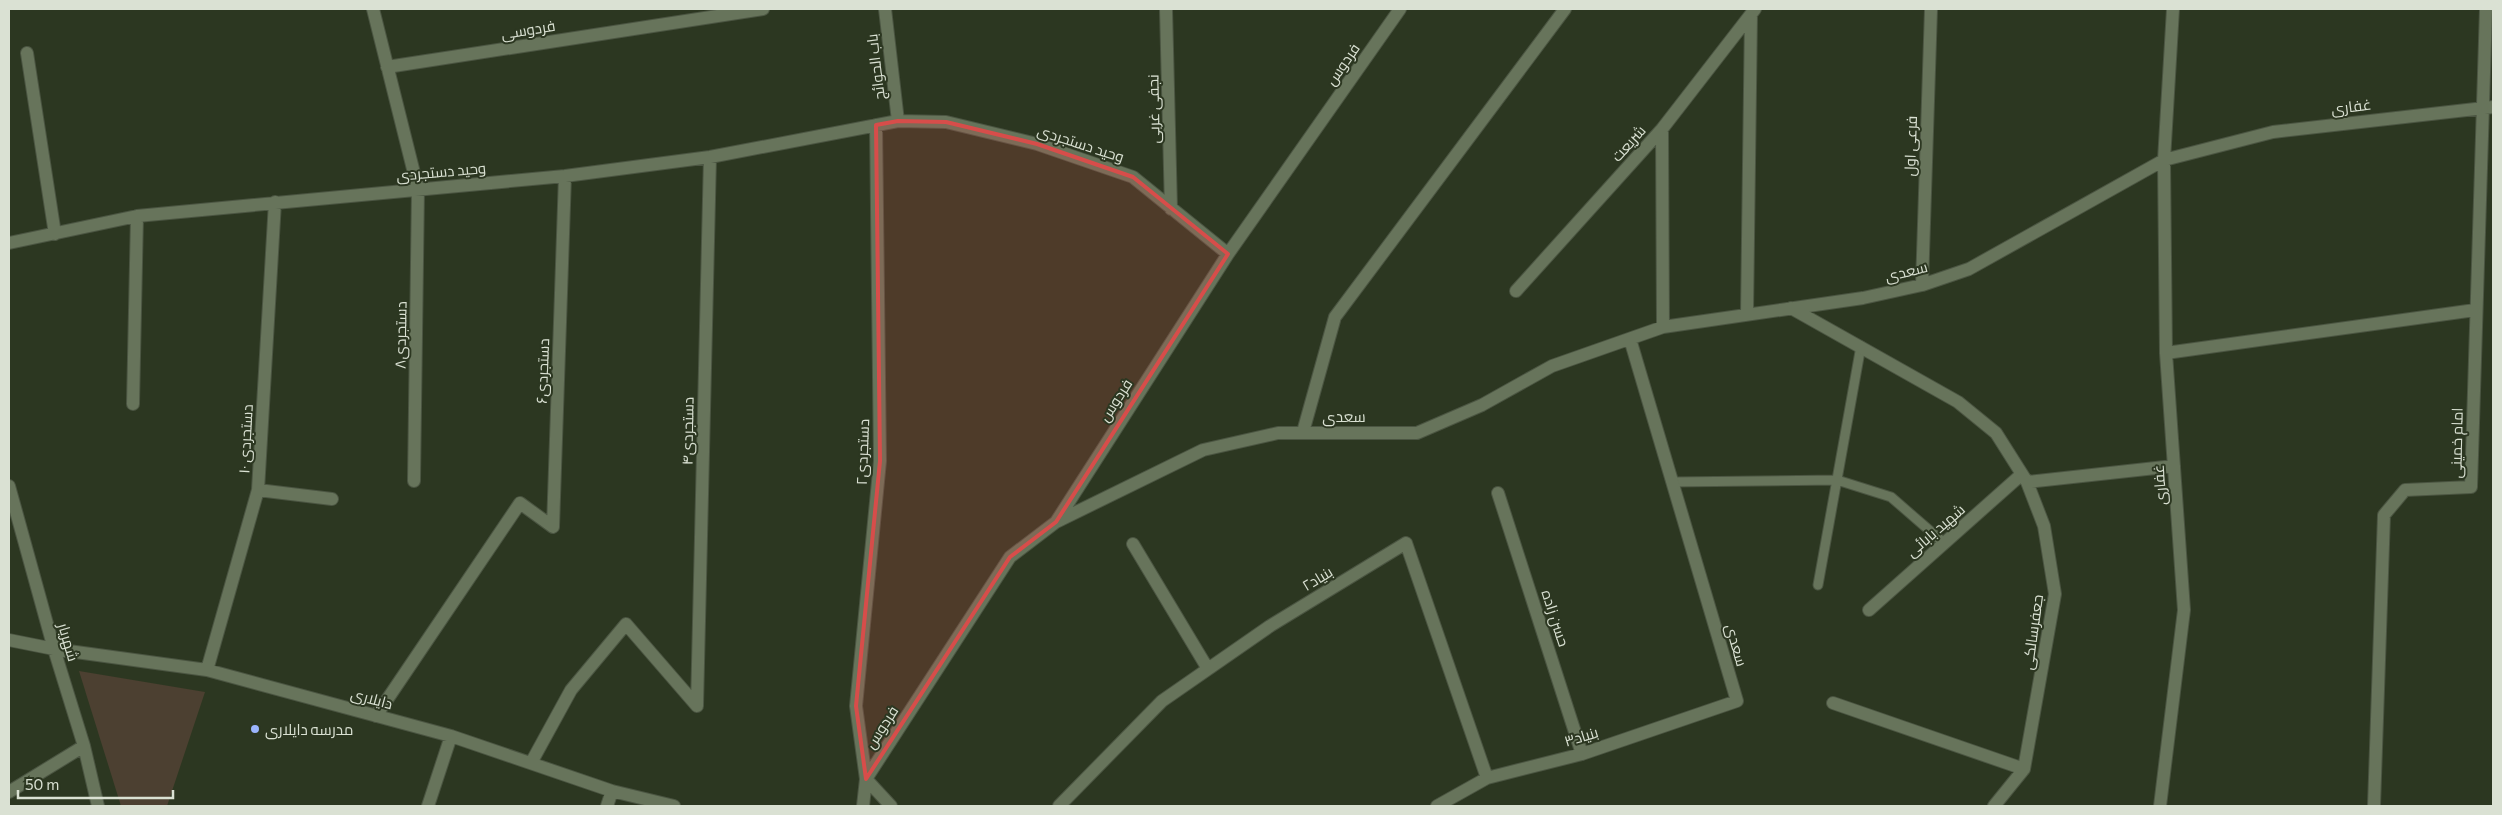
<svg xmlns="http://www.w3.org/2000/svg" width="2502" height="815" viewBox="0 0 2502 815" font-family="Commissioner,Cairo,sans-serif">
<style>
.green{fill:#4c4031}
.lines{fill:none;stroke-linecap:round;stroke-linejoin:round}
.lane-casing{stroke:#4b5542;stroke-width:11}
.street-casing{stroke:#4b5542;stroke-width:14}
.lane{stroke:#67745b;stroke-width:9}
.street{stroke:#67745b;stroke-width:12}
.marked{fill:#d74d4a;fill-opacity:0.2;stroke:#d74d4a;stroke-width:4;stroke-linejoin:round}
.poi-dot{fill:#9bb5fd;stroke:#2c3721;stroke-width:2}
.labels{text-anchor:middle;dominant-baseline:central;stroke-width:4;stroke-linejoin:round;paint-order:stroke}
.street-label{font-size:15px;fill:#dae1d3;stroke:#2c3721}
.poi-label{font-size:15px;fill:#dae1d3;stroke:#2c3721;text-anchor:start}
</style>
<rect width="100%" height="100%" fill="#2c3721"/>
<path class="green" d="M79,671L205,692L167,806H121Z"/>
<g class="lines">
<g class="lane-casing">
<path id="lane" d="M1672,482L1837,480L1891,497L1944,543
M1818,585L1861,346"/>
</g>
<g class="street-casing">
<path id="street" d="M373,9L418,189L414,481
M885,9L898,121
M1166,9L1171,209
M27,53L55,234
M387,67L763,9
M1662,129L1663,327
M9,243L137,216L565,176L710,157L898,121L946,122L1037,144L1133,177L1228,254
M1922,285L1931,9
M1516,291L1662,129L1755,9
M1791,308L1958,402L1996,433L2027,482L2044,526L2055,594L2024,769L1994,806
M1747,314L1751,14
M2166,353L2475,310
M133,404L137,216
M1303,432L1335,317L1565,9
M2027,482L2174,466
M9,486L54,649L84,746L98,806
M258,490L332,499
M1498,493L1582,754
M1056,522L1203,450L1278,433H1417L1482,405L1552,366L1663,327L1863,298L1922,285L1969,269L2164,160L2273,132L2493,107
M1133,544L1208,669
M1869,610L2022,474
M9,640L54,649L207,670L451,736L612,791L674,806
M207,670L258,490L275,202
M1833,703L2024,769
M697,706L710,157
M376,716L520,503L553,527L565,176
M531,763L571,690L626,624L697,706
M866,779L856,706L880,461L876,125
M866,779L891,806
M9,792L84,746
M428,806L451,736
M607,806L612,791
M863,806L866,779L1010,557L1056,522L1228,254L1400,9
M1059,806L1162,701L1270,626L1406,543L1487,778
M1437,806L1487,778L1582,754L1737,701L1630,339
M2160,806L2184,610L2166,353L2164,160L2173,9
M2374,806L2384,515L2405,490L2471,487L2486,9"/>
</g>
<use href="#lane" class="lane"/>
<use href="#street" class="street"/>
</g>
<path class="marked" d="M898,121L946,122L1037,144L1133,177L1228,254L1056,522L1010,557L866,779L856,706L880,461L876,125Z"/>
<circle class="poi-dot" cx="255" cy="729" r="5"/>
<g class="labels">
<g class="street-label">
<text transform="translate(528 29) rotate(-9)">فردوسی</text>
<text transform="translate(1342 64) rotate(-55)">فردوس</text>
<text transform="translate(875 67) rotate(-97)">باب الحوائج</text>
<text transform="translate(2351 106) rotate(-7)">غفاری</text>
<text transform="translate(1153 109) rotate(-91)">نجفی غربی</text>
<text transform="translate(1081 143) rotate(18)">وحید دستجردی</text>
<text transform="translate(1628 143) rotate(-48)">شریعت</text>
<text transform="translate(1910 146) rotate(-88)">فرعی اول</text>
<text transform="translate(441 171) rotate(-5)">وحید دستجردی</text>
<text transform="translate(1906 271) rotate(-14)">سعدی</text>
<text transform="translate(400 335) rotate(-89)">دستجردی۸</text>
<text transform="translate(542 371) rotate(-88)">دستجردی۶</text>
<text transform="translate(1115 400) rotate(-57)">فردوس</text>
<text x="1344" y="416">سعدی</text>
<text transform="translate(687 431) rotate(-89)">دستجردی۴</text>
<text transform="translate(245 439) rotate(-87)">دستجردی ۱۰</text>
<text transform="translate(2456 443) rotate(-89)">امام خمینی</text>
<text transform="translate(862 452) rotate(-88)">دستجردی۲</text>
<text transform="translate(2159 485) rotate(-94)">غفاری</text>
<text transform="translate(1935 530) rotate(-41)">شهید بابائی</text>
<text transform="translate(1317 578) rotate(-31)">بنیاد۲</text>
<text transform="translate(1556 618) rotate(72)">حسن زاده</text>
<text transform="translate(2032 632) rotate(-82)">جعفرسالکی</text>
<text transform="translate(69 642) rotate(74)">شهریار</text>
<text transform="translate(1737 645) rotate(74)">سعدی</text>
<text transform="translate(372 698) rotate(15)">دایلاری</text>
<text transform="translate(881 727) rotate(-57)">فردوس</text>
<text transform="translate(1581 736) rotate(-17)">بنیاد۳</text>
</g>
<g class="poi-label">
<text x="265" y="729">مدرسه دایلاری</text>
</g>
</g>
<rect width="2502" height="815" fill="none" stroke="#dae1d3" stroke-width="20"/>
<path d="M18 790v8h155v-8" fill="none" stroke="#dae1d3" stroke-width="2.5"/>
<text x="25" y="790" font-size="15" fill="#dae1d3" stroke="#2c3721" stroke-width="4" paint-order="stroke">50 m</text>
</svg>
